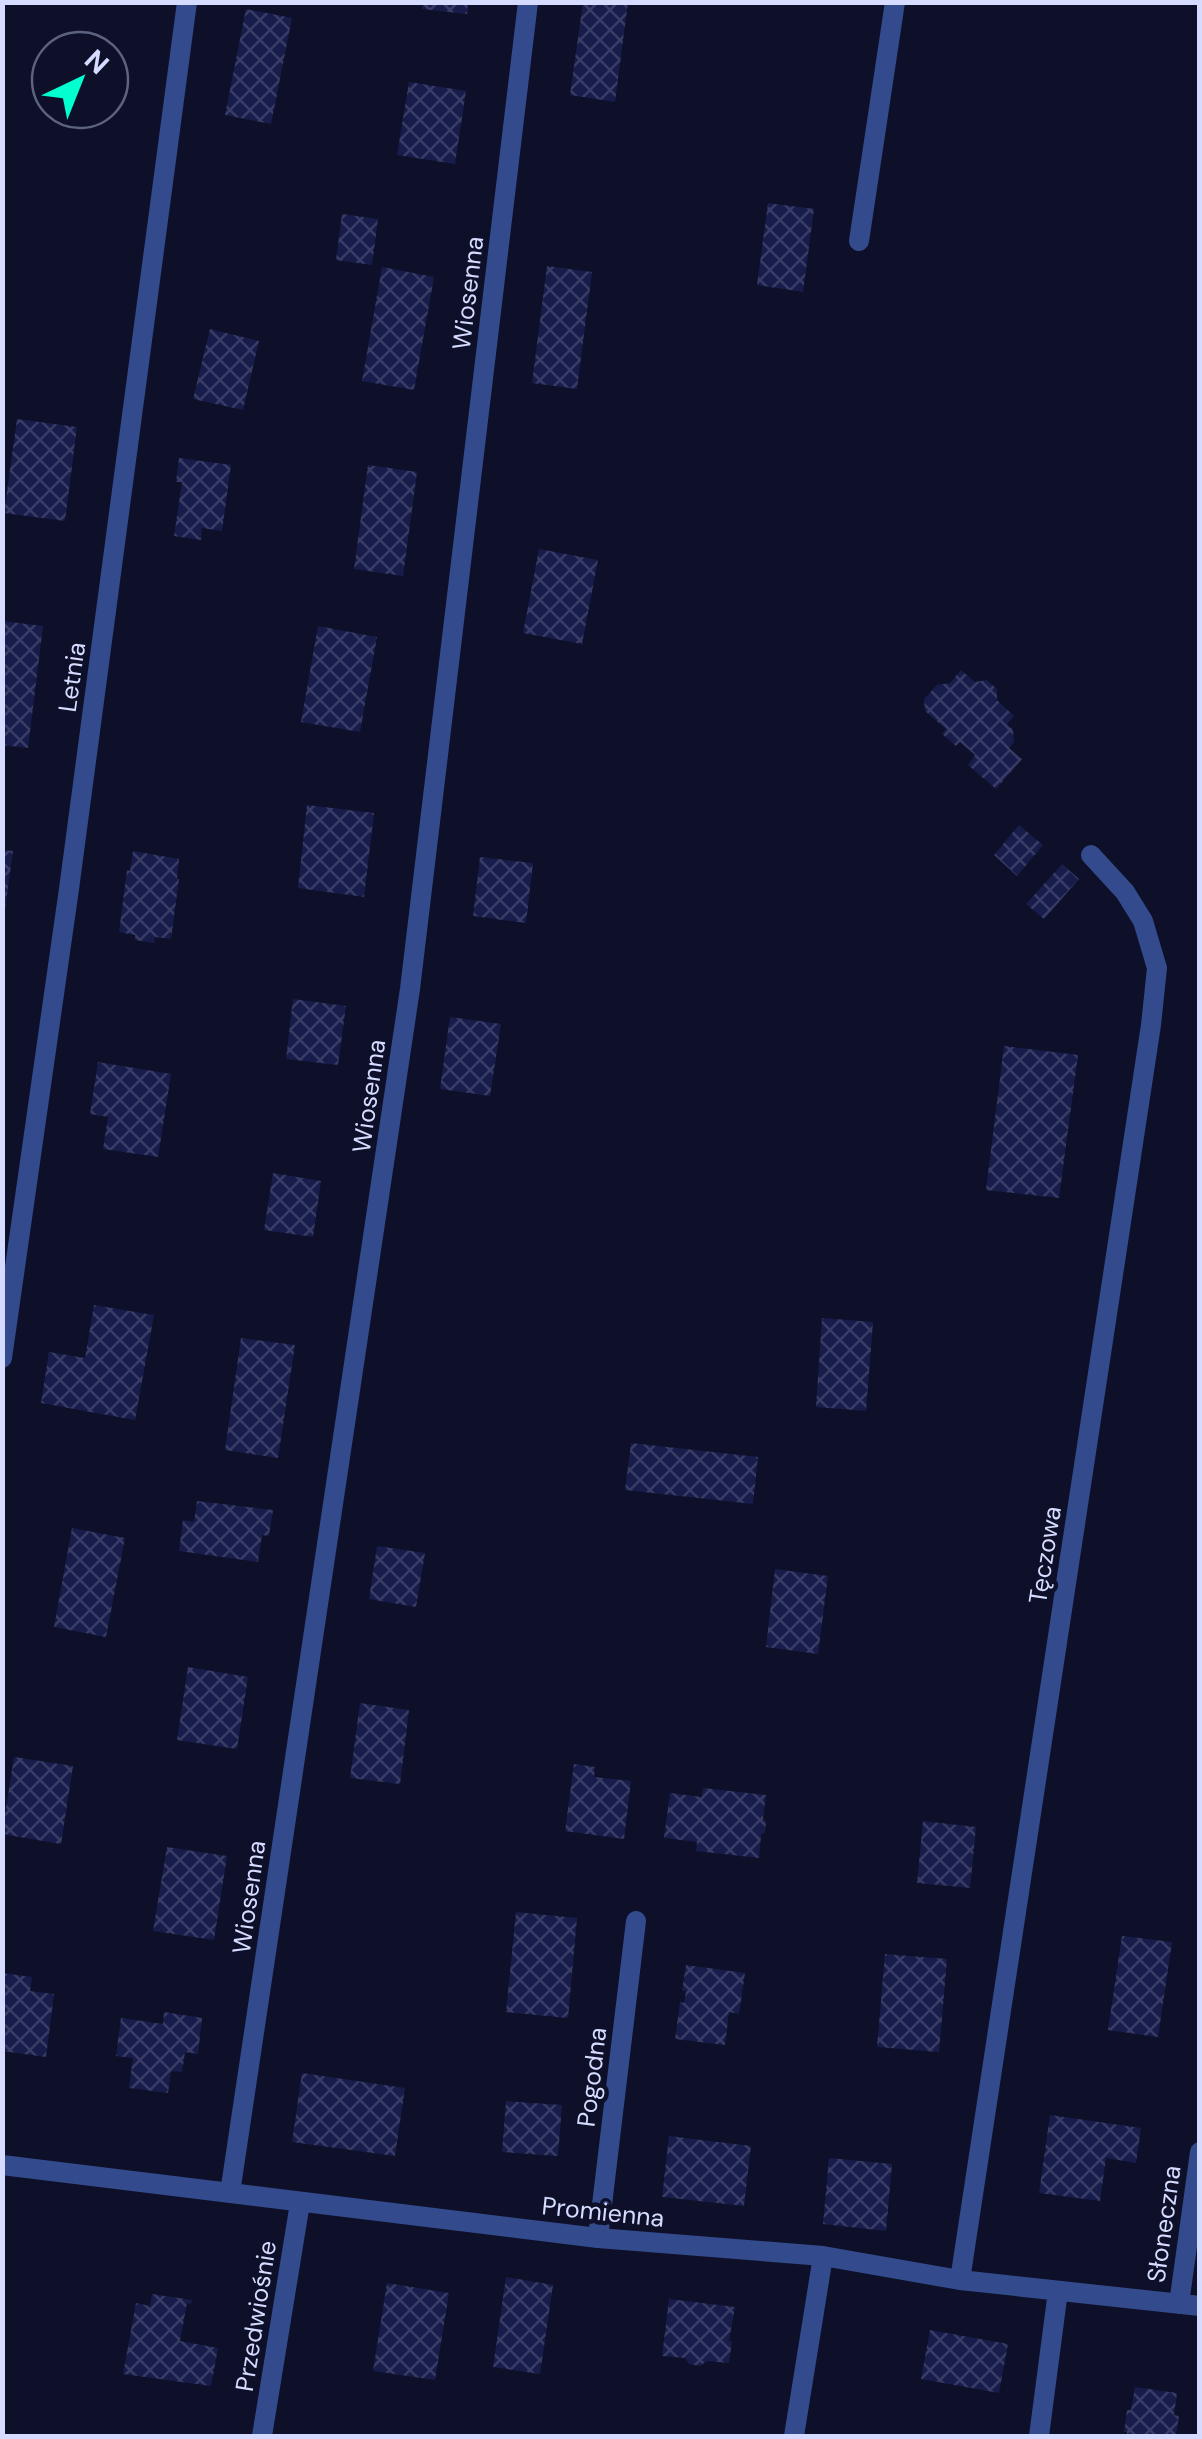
<svg xmlns="http://www.w3.org/2000/svg" width="1202" height="2439" viewBox="0 0 1202 2439" font-family="'DM Sans',sans-serif">
<style>
.building{fill:url(#building-cross-hatch)}
.lines{fill:none;stroke-linecap:round;stroke-linejoin:round}
.service{stroke:#334a8c;stroke-width:20}
.minor{stroke:#334a8c;stroke-width:20}
.labels{text-anchor:middle;dominant-baseline:central;stroke-width:9;stroke-linejoin:round;paint-order:stroke}
.street-label{font-size:25px;fill:#d5dcff;stroke:#0d1028}
</style>
<defs>
<pattern id="building-cross-hatch" width="8" height="8" patternUnits="userSpaceOnUse" patternTransform="scale(2.5)"><rect width="8" height="8" fill="#171c4b"/><path d="M0 0l8 8M0 8l8-8" fill="none" stroke="#383c66"/></pattern>
</defs>
<rect width="100%" height="100%" fill="#0d1028"/>
<path class="building" d="M423,2H468L467,14L422,9Z
M583,2H628L615,102L570,95Z
M246,9L292,18L271,124L225,115Z
M409,82L466,91L455,164L397,155Z
M768,203L814,209L803,292L757,285Z
M342,214L378,219L372,265L336,260Z
M547,266L592,272L577,389L532,383Z
M382,267L434,277L414,390L362,381Z
M210,329L259,341L243,410L193,399Z
M17,419L77,427L65,521L4,513Z
M179,458L231,465L222,531L202,528L201,540L174,536L182,482H176Z
M368,465L417,472L403,576L354,569Z
M539,549L598,560L582,644L523,633Z
M2,621L43,626L28,748L2,745Z
M318,626L377,637L360,732L301,722Z
M961,670L975,682L987,680L997,689V700L1014,716L1007,724L1013,730L1014,742L1009,748L1022,759L996,789L968,765L975,755L960,742L956,746L942,734L946,729L925,711L924,699L937,685L950,683Z
M307,805L374,813L364,897L298,888Z
M1019,825L1043,845L1017,876L994,855Z
M2,850L13,851L5,909H2Z
M133,851L179,859L177,879H179L171,939L155,937L154,943L135,940V935L119,932L127,870L130,871Z
M480,857L533,863L526,923L473,916Z
M1062,864L1079,879L1044,919L1026,904Z
M293,999L346,1006L338,1065L286,1059Z
M450,1017L501,1024L490,1096L440,1089Z
M1004,1046L1078,1055L1059,1198L986,1190Z
M98,1062L171,1074L158,1157L103,1149L108,1117L90,1114Z
M273,1173L321,1181L313,1237L264,1230Z
M94,1305L154,1315L135,1420L41,1403L49,1352L85,1358Z
M822,1318L873,1322L866,1411L816,1407Z
M241,1338L295,1345L278,1458L225,1450Z
M631,1443L758,1457L753,1504L625,1490Z
M197,1501L273,1510L269,1536L262,1535L258,1562L179,1551L183,1520L194,1522Z
M72,1528L125,1538L106,1637L54,1627Z
M377,1546L425,1553L416,1607L369,1599Z
M775,1569L828,1576L818,1654L766,1647Z
M188,1667L248,1677L237,1749L177,1740Z
M360,1703L409,1710L400,1784L350,1778Z
M14,1757L73,1766L61,1844L2,1834Z
M574,1764L595,1767L594,1777L631,1781L624,1839L565,1831Z
M703,1788L766,1795L763,1818L766,1822L765,1832L761,1835L759,1858L696,1851L697,1842L664,1838L670,1793L702,1797Z
M923,1821L976,1827L970,1888L917,1883Z
M167,1847L227,1856L214,1940L153,1931Z
M516,1912L577,1918L568,2018L506,2012Z
M1122,1936L1172,1942L1158,2037L1108,2030Z
M885,1954L947,1959L939,2052L877,2047Z
M686,1965L745,1973L739,2014L729,2012L725,2045L675,2039L680,2002L684,2003L686,1991H682Z
M2,1973L32,1977L30,1991L54,1994L46,2057L2,2051Z
M164,2012L202,2018L198,2054L185,2052L182,2072L171,2071L168,2093L129,2088L133,2058L116,2056L121,2018L163,2024Z
M302,2073L405,2088L395,2156L292,2142Z
M506,2101L562,2105L558,2156L502,2152Z
M1050,2115L1141,2128L1136,2163L1106,2158L1100,2201L1039,2193Z
M669,2136L751,2146L744,2206L662,2197Z
M829,2158L892,2164L886,2231L823,2224Z
M506,2277L553,2285L540,2374L493,2367Z
M387,2283L449,2293L435,2380L373,2371Z
M152,2294L192,2300L191,2304L187,2303L180,2341L218,2348L211,2386L123,2374L136,2303L150,2306Z
M669,2299L735,2307L729,2341H732L729,2363L707,2361L700,2366L689,2364L685,2358L662,2356Z
M930,2330L1008,2344L999,2393L921,2379Z
M1135,2387L1177,2393L1174,2415L1179,2416L1176,2436H1127V2432H1124L1127,2410H1131Z"/>
<g class="lines">
<path class="service" d="M859,241L895,2"/>
<path class="minor" d="M2,1358L69,889L187,2
M2,2165L598,2238L823,2256L960,2280L1200,2306
M230,2193L410,989L528,2
M598,2238L636,1921
M960,2280L1151,1025L1157,968L1143,921L1125,892L1091,855
M1179,2304L1200,2152
M262,2436L300,2203
M794,2436L823,2256
M1039,2436L1058,2291"/>
</g>
<g class="labels">
<g class="street-label">
<text transform="translate(468 293) rotate(-83)">Wiosenna</text>
<text transform="translate(72 677) rotate(-82)">Letnia</text>
<text transform="translate(369 1096) rotate(-82)">Wiosenna</text>
<text transform="translate(1045 1555) rotate(-81)">Tęczowa</text>
<text transform="translate(249 1897) rotate(-82)">Wiosenna</text>
<text transform="translate(592 2077) rotate(-83)">Pogodna</text>
<text transform="translate(603 2212) rotate(6)">Promienna</text>
<text transform="translate(1164 2224) rotate(-82)">Słoneczna</text>
<text transform="translate(256 2316) rotate(-81)">Przedwiośnie</text>
</g>
</g>
<rect width="1202" height="2439" fill="none" stroke="#d5dcff" stroke-width="10"/>
<g transform="translate(80 80) rotate(43)"><circle r="48" fill="#0d1028" stroke="#5d627e" stroke-width="2.5"/>
<path d="M0-8L18 38L0 25L-18 38Z" fill="#01ffcf"/>
<text y="-15" font-size="28" font-weight="bold" text-anchor="middle" fill="#d5dcff">N</text>
</g>
</svg>
